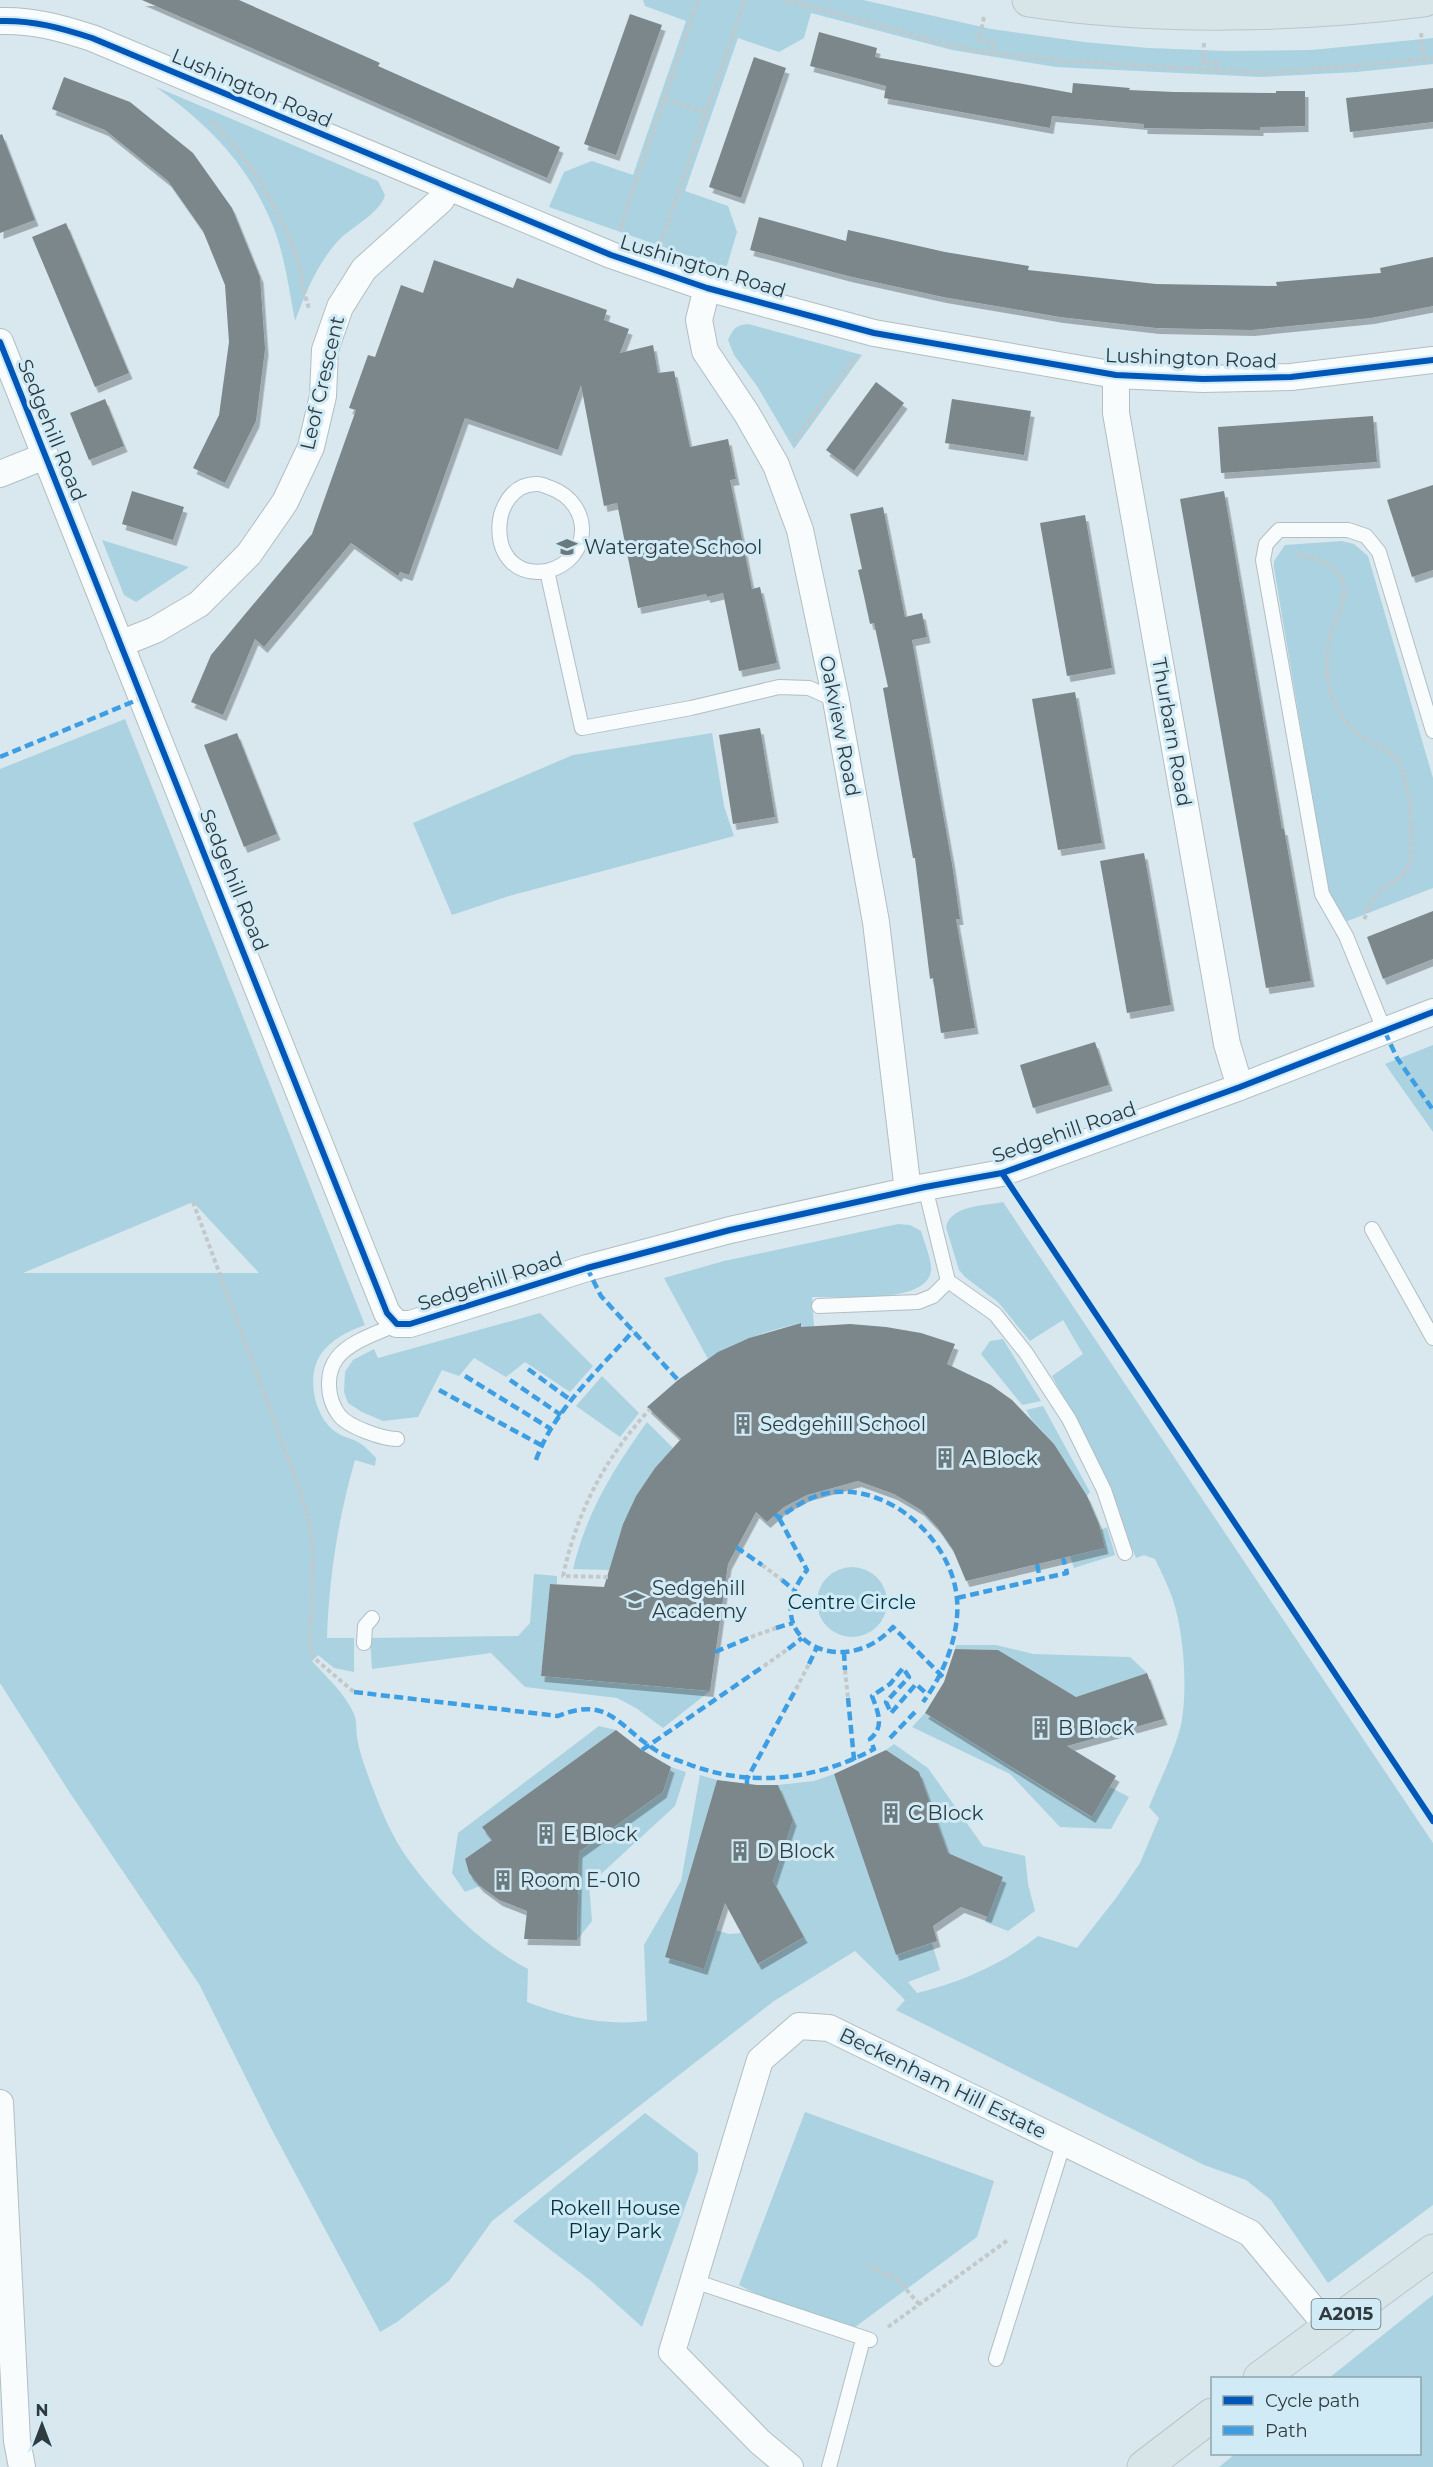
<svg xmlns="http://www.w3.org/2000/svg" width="1433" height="2467" viewBox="0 0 1433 2467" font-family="Montserrat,sans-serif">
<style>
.green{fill:#abd2e0;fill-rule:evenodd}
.building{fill:#7b878b;filter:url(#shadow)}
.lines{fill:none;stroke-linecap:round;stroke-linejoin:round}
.lane-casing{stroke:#b2bec3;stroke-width:16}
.street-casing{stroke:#b2bec3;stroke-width:28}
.primary-casing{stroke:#bcc5c7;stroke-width:35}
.path{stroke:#c3c9cb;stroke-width:4;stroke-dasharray:4.5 3;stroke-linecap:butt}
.lane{stroke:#f9fcfc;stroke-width:14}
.street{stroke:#f9fcfc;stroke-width:26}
.primary{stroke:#d8e5e8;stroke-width:33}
.quiet{stroke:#3e9ee3;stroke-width:4.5;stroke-dasharray:9 4.5;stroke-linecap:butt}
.cycleway-casing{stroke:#d0ebf6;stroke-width:10}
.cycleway{stroke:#0057b8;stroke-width:6}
.labels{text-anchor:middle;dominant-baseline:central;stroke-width:6;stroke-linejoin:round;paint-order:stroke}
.shield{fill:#d0ebf6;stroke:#617076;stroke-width:1.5}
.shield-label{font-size:18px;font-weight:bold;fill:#313b3f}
.street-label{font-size:20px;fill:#313b3f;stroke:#d0ebf6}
.poi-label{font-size:20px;fill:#313b3f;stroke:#d0ebf6;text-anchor:start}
.park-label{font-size:20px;fill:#003240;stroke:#d0ebf6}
</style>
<defs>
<filter id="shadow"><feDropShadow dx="3.5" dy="6" stdDeviation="0" flood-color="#0004"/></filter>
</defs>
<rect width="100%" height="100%" fill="#d8e8ee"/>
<path class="green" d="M643,0H863L991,29L1084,42L1148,48L1228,51L1311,50L1433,38V64L1357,72L1261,77L1056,67L952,50L811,13L804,38L779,52L738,38L685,191L728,206L737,232L726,269L549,207L564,172L592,161L633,175L686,21L645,6Z
M156,87L378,181L385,195C381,213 349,228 336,243C316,267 306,292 295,321C289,290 285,256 273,226C248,164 209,125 156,87Z
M748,324L862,355L794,449L757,386L734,355L728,340C733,329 736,325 748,324Z
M102,540L189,567L136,602L124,595Z
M1342,541L1354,544L1368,556L1433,778V888L1345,922L1329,896L1274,568V561L1285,545Z
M125,719L365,1325C349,1331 336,1337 325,1349C305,1370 312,1412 333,1430C340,1436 350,1438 358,1442C365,1446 370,1452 376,1458L375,1466L355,1460C338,1519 329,1577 327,1638H354V1672L334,1668L318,1655L312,1661C327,1678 345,1693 354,1714C357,1721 356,1729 357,1737C359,1751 365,1767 370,1781C380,1807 391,1836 408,1859C439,1902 481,1944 528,1969L527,2002C565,2017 605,2026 647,2021L644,1945L681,1881L700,1775L717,1780L665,1957L716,1930L729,1934L741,1933L759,1964L804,1937L773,1881L792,1820L778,1785L814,1781L834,1774L896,1955L932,1943L940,1970L908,1982L917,1993C961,1982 1003,1964 1038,1936L1077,1948L1116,1898L1140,1863L1159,1818L1149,1807C1160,1780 1174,1753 1181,1725C1188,1690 1184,1631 1172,1597C1167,1584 1161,1571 1155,1559L1144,1555L1136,1558L1083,1434L1052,1376L1083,1354L1063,1320L1030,1341L998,1302L965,1277L959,1270L946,1227C951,1205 984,1206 1003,1202L1433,1843V2205L1328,2283L1271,2200L1246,2180L1204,2165L896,2010L905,2000L855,1951L774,2001L492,2221L449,2281L397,2322L380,2332L272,2130L199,1984L70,1793L0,1683V769ZM193,1202L259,1273H23Z
M712,733L724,806L734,836L509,896L452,915L413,823L573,755Z
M1433,1045V1132L1385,1064Z
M898,1224L910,1225L921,1231C924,1242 930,1255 931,1267C934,1306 836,1296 812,1297L814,1327L802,1329L800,1323C768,1331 736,1340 708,1359L664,1278L724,1261Z
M540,1313L593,1366L570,1392L525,1362L506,1377L474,1358L459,1376L442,1370L418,1417L383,1421L362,1412L348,1403L344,1392L345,1372L353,1360L374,1349L378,1358Z
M1003,1339L1041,1401L1022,1405L981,1354L990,1341Z
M602,1376L639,1413L620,1437L576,1406Z
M1043,1406L1090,1492L1087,1496L1054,1444L1032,1420L1026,1410Z
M647,1422L673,1448L636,1496L623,1524L609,1570L573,1569C587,1511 613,1470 647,1422Z
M1107,1527L1115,1555L1074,1568L1070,1556L1104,1548L1100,1530Z
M817 1602a35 35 0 1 1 70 0a35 35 0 1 1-70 0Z
M534,1574L557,1576V1584H550L541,1676L710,1691L663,1728L636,1708L617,1698L525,1687L491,1653L372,1669L370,1638L518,1636L530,1623Z
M956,1645H996L1033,1654L1130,1657L1147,1673L1076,1697L998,1650L955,1649Z
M925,1713L1091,1817L1110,1787L1129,1797L1111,1829L1060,1827L1010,1774L912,1727Z
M599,1726L616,1730L482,1827L492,1840L465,1860L469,1873L480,1886L465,1892L452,1873L458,1833Z
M894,1744L928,1768L983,1846L1025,1856L1028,1884L1035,1911L1008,1931L985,1922L1003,1877L948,1853L919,1772L886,1750Z
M671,1767L686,1772L675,1806L589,1885L592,1921L577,1940L579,1852L663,1792Z
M805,2112L994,2181L977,2237L847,2333L805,2319L739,2285Z
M645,2113L698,2153V2171L642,2327L591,2281L513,2221Z
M1433,2295V2467H1219L1235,2454H1420V2378H1329Z"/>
<path class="building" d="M142,0H239L380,63L378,66L560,147L547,178Z
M630,14L662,25L616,155L584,144Z
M819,32L877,48L875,57L1072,93L1073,83L1130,88L1129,90L1174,92L1276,93V91H1305V126L1260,127V130L1144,128V124L1052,116L1050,128L884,98L886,86L810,66Z
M754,57L786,68L741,198L709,187Z
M64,77L130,102L193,153L232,208L260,277L265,349L256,421L225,483L193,468L219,415L229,342L225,285L203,231L168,181L105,130L52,109Z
M1433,88V122L1350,132L1346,98Z
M2,134L35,220L0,233V135Z
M759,217L846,241L848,230L945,252L1029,266L1028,270L1156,284L1277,286L1276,282L1381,273L1380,268L1433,257V306L1371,318L1251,330L1156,328L1060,317L943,297L848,276L750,250Z
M66,223L129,373L95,387L32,237Z
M434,260L513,288L517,278L607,310L604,320L629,329L620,353L653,345L658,373L674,371L690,447L728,439L736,479L730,480L752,589L760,587L777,663L739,671L723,593L707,597L706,594L638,608L617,503L604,506L581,385L558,450L465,418L409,575L400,572L398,576L351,543L264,647L255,639L223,715L191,702L211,655L312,534L356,410L349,408L368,355L375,357L401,285L423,293Z
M876,382L904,403L854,471L826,450Z
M105,399L124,446L89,460L70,413Z
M952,399L1031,411L1024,455L945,443Z
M1373,416L1377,462L1221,473L1218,427Z
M1433,485V570L1412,577L1387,500Z
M132,491L184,507L173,540L122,524Z
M1224,491L1282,829H1284L1311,981L1266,988L1180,499Z
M883,507L905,617L922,613L927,637L912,640L952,864L960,919H956L975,1028L941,1033L933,978L930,979L915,858H913L883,688L888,687L874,623L870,624L864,596L858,570L862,569L850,514Z
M1085,515L1112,668L1067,676L1040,523Z
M1075,692L1102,843L1058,850L1032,699Z
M760,728L775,817L733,824L719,735Z
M237,733L277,834L244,847L204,745Z
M1144,853L1171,1005L1127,1013L1100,861Z
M1433,911V959L1383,979L1367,937Z
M1095,1042L1109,1085L1033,1108L1020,1065Z
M801,1323V1327L850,1324L886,1327L921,1333L955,1344L947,1364L991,1385L1012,1400L1054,1444L1087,1496L1099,1524L1105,1548L966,1581L953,1550L938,1528L921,1510L894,1494L858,1481L807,1495L784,1507L767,1522L756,1512L728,1564L710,1691L541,1676L550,1584L604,1587L623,1524L636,1496L655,1468L681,1439L647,1407L678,1380L718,1352L749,1338Z
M955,1649L998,1650L1076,1697L1147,1673L1164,1719L1067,1746L1116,1776L1092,1817L925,1713L944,1682Z
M616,1730L642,1750L671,1767L663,1792L579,1852L577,1940L524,1939L527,1911L499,1900L480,1886L469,1873L465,1859L492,1840L482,1827Z
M886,1750L919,1772L948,1853L1003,1877L988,1917L961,1907L933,1926L937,1941L896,1955L834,1774Z
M717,1780L757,1785H778L793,1820L773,1881L804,1937L758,1964L725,1903L704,1969L665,1957Z"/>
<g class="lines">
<g class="lane-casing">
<path id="lane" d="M547,571C483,582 487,482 538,484C542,484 547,487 551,488C593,504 593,559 547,571L582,728L691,708L779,687L809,688L836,700
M1385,1032L1346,936L1322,894L1263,560L1266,544L1279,530H1348L1366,536L1379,552L1433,731
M925,1187L948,1281
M1372,1229L1433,1338
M819,1306L918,1302L933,1296L948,1281L995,1314L1026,1353L1069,1419L1104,1490L1125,1553
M397,1324C378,1333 350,1341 337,1358C325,1374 327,1399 339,1415C348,1427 383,1439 397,1439
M364,1643L365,1626L372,1618
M694,2281L870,2340
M996,2359L1064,2142
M829,2467L861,2347"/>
</g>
<g class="street-casing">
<path id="street" d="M0,21C33,20 61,28 92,38L611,255L707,288L874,333L1116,375L1203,379L1291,377L1433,360
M707,288L699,320L705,351L747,414L776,465L800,530L836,700L876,922L908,1191
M0,342L387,1313L397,1324H410L587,1268L730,1230L925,1187L1002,1173L1240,1087L1433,1012
M1116,375V413L1227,1044L1240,1087
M0,474L45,456
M120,644L155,630L199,604L249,554L285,502L311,447L323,396L325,350L340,307L364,269L441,200L448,188
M0,2103L17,2441L22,2467
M790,2467L760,2442L672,2352L760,2060L799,2026L829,2028L1250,2233L1328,2327"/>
</g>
<g class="primary-casing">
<path id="primary" d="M1029,0C1152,19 1300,16 1424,0
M1260,2378L1433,2251
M1144,2467L1212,2415"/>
</g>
<path class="path" d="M786,0L953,46L992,53L1064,61L1267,73L1433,59
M984,17L979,40L994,43L992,53
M1421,33L1424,60
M1204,43L1203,63H1217V71
M665,99L705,112
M211,121C251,160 278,206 297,258C302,274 303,292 309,308
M620,229L698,0
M661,243L745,0
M794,441L855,358
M1296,554C1306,557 1322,560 1330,566C1360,589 1334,615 1329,641C1326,658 1326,674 1330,690C1336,713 1352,731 1372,743C1380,747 1389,751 1395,757C1410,772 1414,839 1410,860C1406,880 1384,884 1373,899C1369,904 1367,913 1364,920
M193,1202L296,1479L310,1524L313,1554L310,1647L314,1658L354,1692
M762,1565L782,1580
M608,1577L563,1576C577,1511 605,1458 650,1409
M751,1637L776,1628
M764,1666L788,1649
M845,1670L848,1698
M796,1689L809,1664
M869,2266L897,2279L919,2304
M888,2327L1008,2240"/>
<use href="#lane" class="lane"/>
<use href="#street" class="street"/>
<use href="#primary" class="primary"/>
<path class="quiet" d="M0,757L142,698
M1385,1032L1397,1058L1433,1110
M587,1268L601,1296L678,1380
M528,1369L572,1401
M465,1376L551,1429
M510,1380L561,1415
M439,1390L541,1445
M536,1460C553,1411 599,1370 633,1331
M775,1514L779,1518C793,1508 807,1498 823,1494C885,1479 952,1538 957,1599C960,1634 944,1674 923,1702
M779,1518L807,1570C754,1637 843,1683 893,1627L944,1678
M736,1547L762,1565
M1037,1564L1040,1579
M782,1580L793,1589
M957,1598L1067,1573L1063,1558
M776,1628L793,1623
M788,1649L802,1638
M715,1652L751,1637
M844,1652L845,1670
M809,1664L817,1647
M354,1692L558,1716C608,1696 616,1724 654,1749C664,1756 677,1760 688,1764C750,1788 816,1780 874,1749L870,1739C885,1727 878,1712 872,1696L890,1684L903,1668L909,1677L886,1702L891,1713L916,1684L928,1695
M848,1698L854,1759L857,1765
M890,1738L916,1711
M642,1750L764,1666
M747,1784V1779L796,1689"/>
<g class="cycleway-casing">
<path id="cycleway" d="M0,21C33,20 61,28 92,38L611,255L707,288L874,333L1116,375L1203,379L1291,377L1433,360
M0,342L387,1313L397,1324H410L587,1268L730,1230L925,1187L1002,1173L1240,1087L1433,1012
M1002,1173L1433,1821"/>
</g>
<use href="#cycleway" class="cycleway"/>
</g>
<defs>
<g id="school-bare" transform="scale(1.62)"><path d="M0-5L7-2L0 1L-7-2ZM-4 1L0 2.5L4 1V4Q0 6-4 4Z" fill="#6b787c" stroke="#d0ebf6" stroke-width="2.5" paint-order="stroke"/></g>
<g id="building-bare" transform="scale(1.62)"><path d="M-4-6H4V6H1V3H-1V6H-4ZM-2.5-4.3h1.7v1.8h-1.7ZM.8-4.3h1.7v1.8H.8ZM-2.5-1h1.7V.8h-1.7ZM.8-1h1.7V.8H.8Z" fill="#6b787c" stroke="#d0ebf6" stroke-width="2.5" paint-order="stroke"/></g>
</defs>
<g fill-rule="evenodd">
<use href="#school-bare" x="567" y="547"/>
<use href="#building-bare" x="743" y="1424"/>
<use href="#building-bare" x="945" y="1458"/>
<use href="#school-bare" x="635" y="1600"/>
<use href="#building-bare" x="1041" y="1728"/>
<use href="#building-bare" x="891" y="1813"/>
<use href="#building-bare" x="546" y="1834"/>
<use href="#building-bare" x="740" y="1851"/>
<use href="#building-bare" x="503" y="1880"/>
</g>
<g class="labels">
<rect class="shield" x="1311.5" y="2299" width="69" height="30" rx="4.5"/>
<g class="shield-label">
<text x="1346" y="2314">A2015</text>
</g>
<g class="street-label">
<text transform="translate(252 88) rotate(23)">Lushington Road</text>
<text transform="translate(703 266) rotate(17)">Lushington Road</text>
<text transform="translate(1191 358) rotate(2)">Lushington Road</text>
<text transform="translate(322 383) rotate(-77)">Leof Crescent</text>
<text transform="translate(52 430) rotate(68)">Sedgehill Road</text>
<text transform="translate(840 726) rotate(79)">Oakview Road</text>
<text transform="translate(1172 732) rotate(80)">Thurbarn Road</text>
<text transform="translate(234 880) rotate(68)">Sedgehill Road</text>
<text transform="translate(1064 1132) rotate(-19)">Sedgehill Road</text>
<text transform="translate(490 1281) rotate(-18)">Sedgehill Road</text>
<text transform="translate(943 2083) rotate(26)">Beckenham Hill Estate</text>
</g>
<g class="poi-label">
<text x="584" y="547">Watergate School</text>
<text x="760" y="1424">Sedgehill School</text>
<text x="962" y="1458">A Block</text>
<text x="652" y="1588">Sedgehill<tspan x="652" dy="23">Academy</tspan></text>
<text x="1058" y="1728">B Block</text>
<text x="908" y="1813">C Block</text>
<text x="563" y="1834">E Block</text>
<text x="757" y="1851">D Block</text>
<text x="520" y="1880">Room E-010</text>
</g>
<g class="park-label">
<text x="852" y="1602">Centre Circle</text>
<text x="615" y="2208">Rokell House<tspan x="615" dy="23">Play Park</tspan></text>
</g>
</g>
<rect x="1211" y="2377" width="210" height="78" fill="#d0ebf6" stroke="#90a5ad" stroke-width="1.5"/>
<rect x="1223" y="2396" width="30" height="9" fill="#0057b8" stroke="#90a5ad" stroke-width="1.5"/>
<text x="1265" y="2407" font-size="18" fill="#313b3f">Cycle path</text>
<rect x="1223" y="2426" width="30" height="9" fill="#3e9ee3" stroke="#90a5ad" stroke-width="1.5"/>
<text x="1265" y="2437" font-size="18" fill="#313b3f">Path</text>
<g transform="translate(42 2425)" stroke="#d0ebf6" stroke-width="4.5" paint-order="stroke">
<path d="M0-4.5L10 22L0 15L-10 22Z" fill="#313b3f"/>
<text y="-9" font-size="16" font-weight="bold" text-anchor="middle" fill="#313b3f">N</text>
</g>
</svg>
